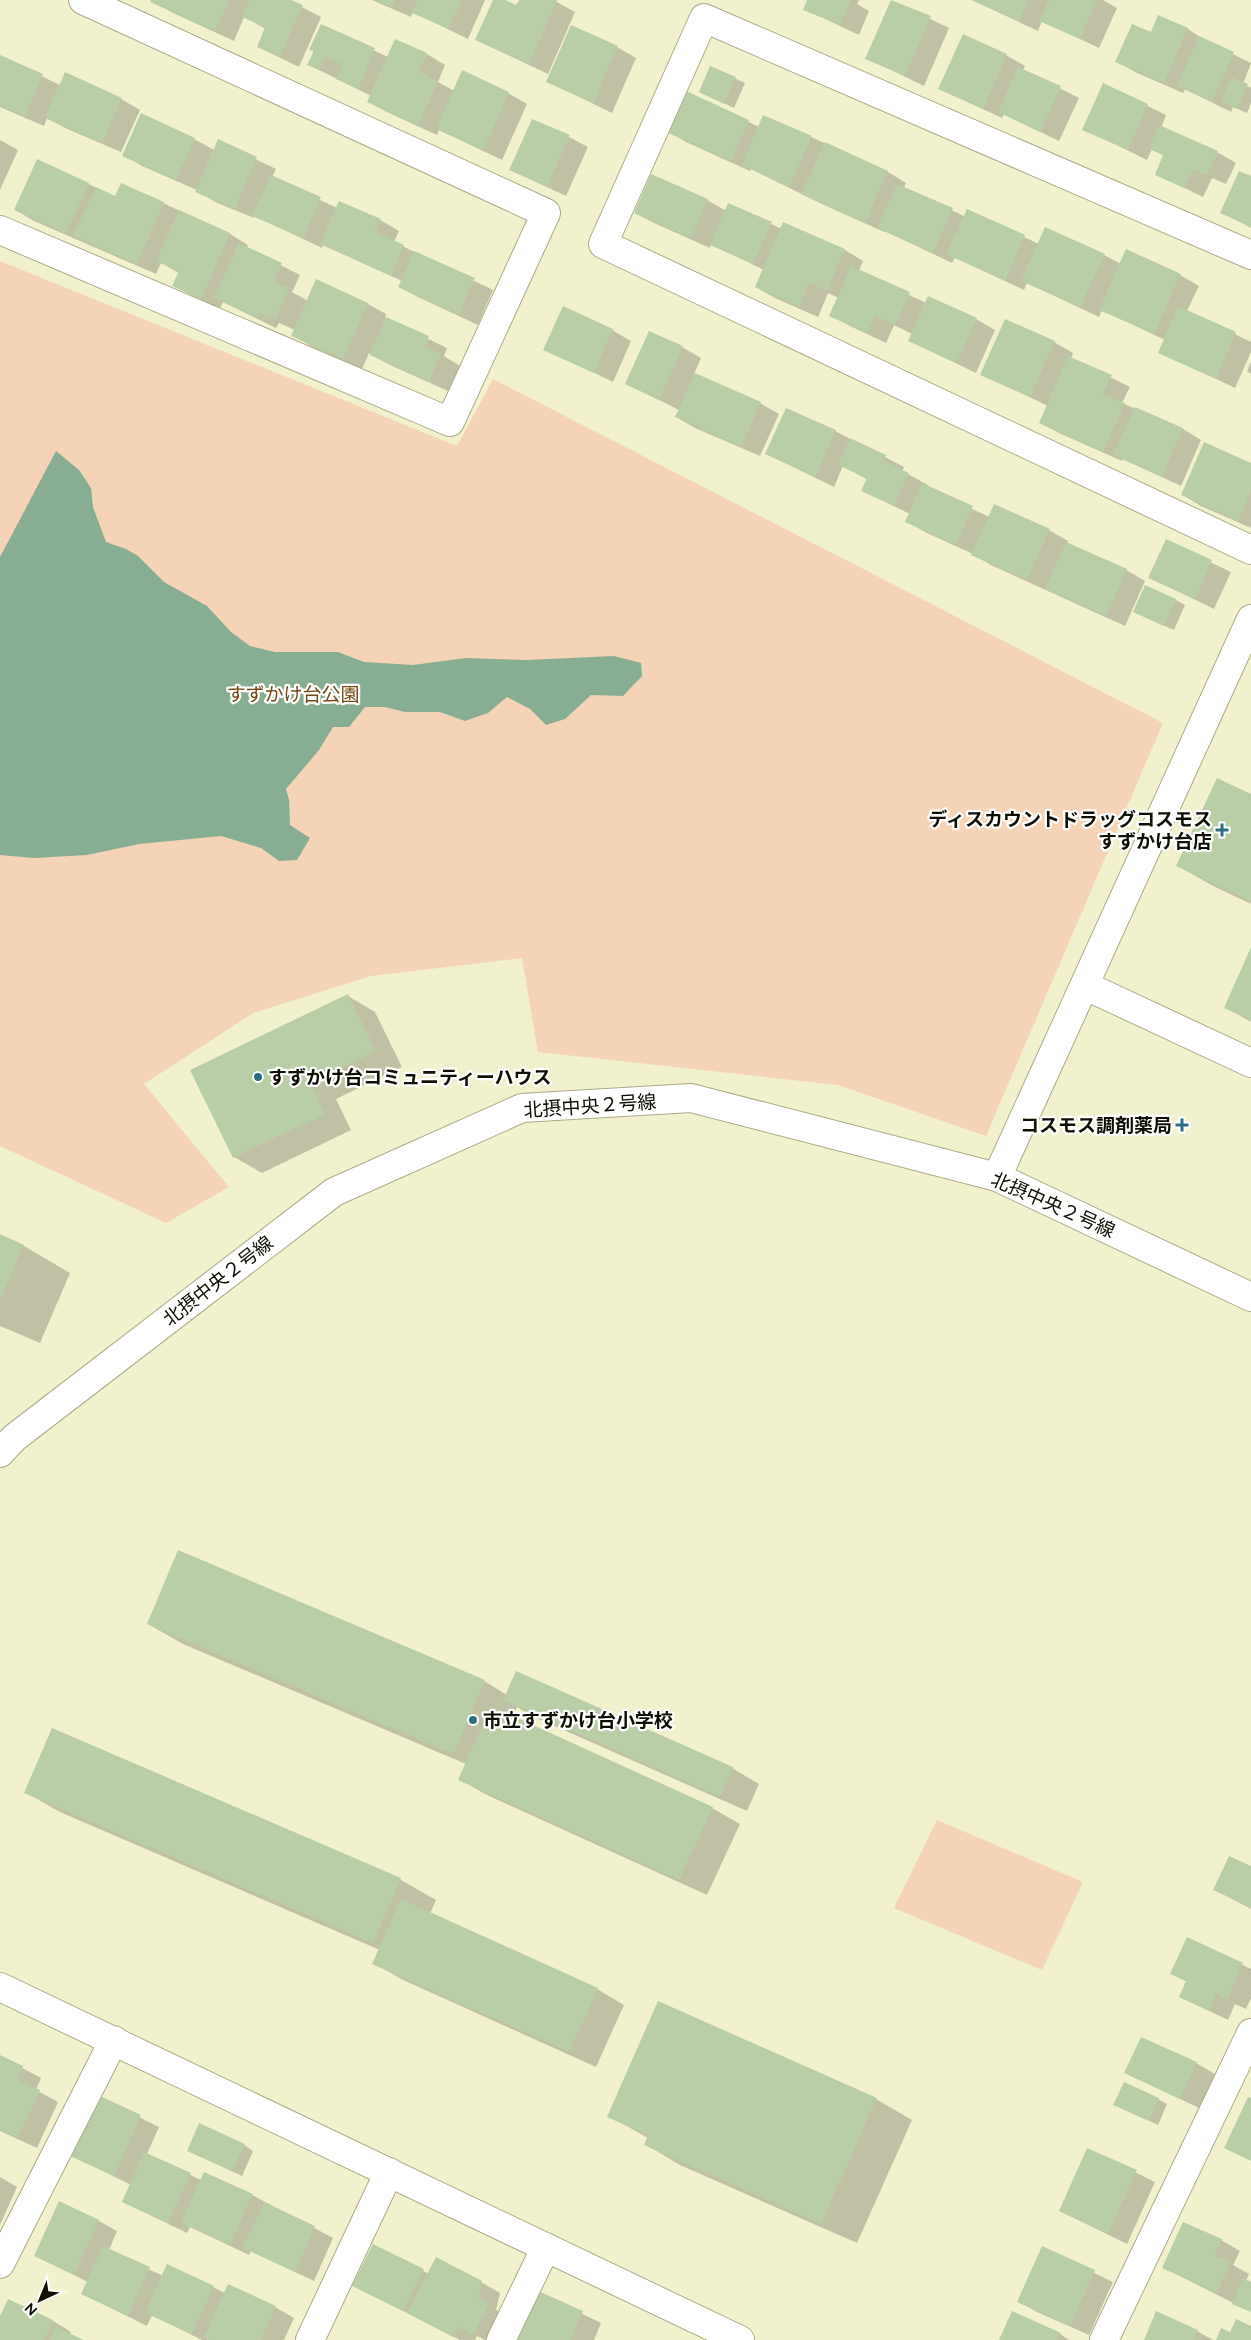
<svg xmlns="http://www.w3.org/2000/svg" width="1251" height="2340" viewBox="0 0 1251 2340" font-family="Figtree,'Noto Sans JP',sans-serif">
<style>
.green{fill:#f4d3b7}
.water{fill:#87ae92}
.shadow{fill:#0003}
.building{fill:#b9cea6}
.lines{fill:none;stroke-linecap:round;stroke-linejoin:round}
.minor-casing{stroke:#abab88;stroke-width:30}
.minor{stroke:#fff;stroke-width:28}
.poi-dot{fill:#2d6d81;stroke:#fff;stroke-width:2}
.labels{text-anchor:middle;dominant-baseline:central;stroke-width:4.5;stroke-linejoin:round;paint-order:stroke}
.park-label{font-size:19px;fill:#764615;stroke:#fff}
.poi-label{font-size:19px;font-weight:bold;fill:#0e0e03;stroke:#fff;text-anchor:end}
.street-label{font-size:19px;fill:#0e0e03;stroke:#fff}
</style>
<rect width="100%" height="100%" fill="#f1f1cd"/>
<path class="green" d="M0,261L457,446L493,379L1163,723L986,1136L838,1085L538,1052L522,958L371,976L253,1013L144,1084L229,1187L166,1223L0,1146Z
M937,1820L1083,1882L1042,1970L894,1908Z"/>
<path class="water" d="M56,451L79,470L91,488L93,507L106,542L126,549L138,556L164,582L207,606L231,632L250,646L275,652H338L364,662L413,665L466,658L527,660L614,656L641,663L642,676L623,696L591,695L565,719L546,725L530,709L507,697L488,713L465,721L440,712H405L385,707H365L349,727H333L319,750L286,789L289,800L290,825L310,838L297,860L279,861L261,848L221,836L139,844L87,855L34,858L0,855V557Z"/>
<path class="shadow" d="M153,0H288L321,17L299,67L258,47L266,29L244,17L234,41L171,12Z
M372,0H485L468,39L413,12L411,17Z
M494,0H502L517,7L520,0H553L575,12L548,74L476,40Z
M809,0H859L857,4L869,11L859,35L804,9Z
M972,0H1103L1117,8L1099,48L1042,21L1038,31Z
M893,1L949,28L924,86L867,58Z
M1159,16L1188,29L1206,41L1251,63L1243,84L1251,88V103L1247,113L1233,107L1231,112L1185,89L1183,93L1135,72L1116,61L1151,34Z
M321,26L388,57L396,40L427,54L445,65L438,82L454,91L508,93L527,104L502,160L439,130L437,135L387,112L368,102L371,96L309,65Z
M617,47L636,58L612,113L547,81Z
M1006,55L1025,66L1023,70L1079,98L1059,141L1004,114L1002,118L940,89Z
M0,56L60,85L121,99L140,110L121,152L65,128L47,118L44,126L0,107Z
M711,68L745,83L734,108L708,95Z
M1103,84L1166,115L1161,128L1217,152L1236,163L1226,184L1212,178L1203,197L1156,174L1164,156L1152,149L1147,160L1084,129Z
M685,92L759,127L811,137L888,172L906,183L904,188L964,216L967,210L1039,244L1104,255L1121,264L1180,275L1199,286L1187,311L1251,342V352L1235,388L1160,352L1165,340L1102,310L1099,317L1027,283L1024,290L955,257L952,263L885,231L884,232L822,204L751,169L750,171L686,142L667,131Z
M569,137L588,147L566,196L511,170Z
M194,139L214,150L218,141L276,169L272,177L337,208L380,220L399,231L394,242L493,290L478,325L418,297L399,287L402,281L323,244L322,248L255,216L254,218L215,202L197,190L142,166L124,155Z
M0,140L18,150L0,190Z
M1251,177V228L1222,212Z
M89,184L116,198L122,184L230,234L248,245L247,248L300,275L292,292L308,301L317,281L368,304L386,314L385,318L447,348L444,356L460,366L448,391L390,365L369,353L362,369L311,346L293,335L295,330L279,323L276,328L223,302L220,309L193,296L174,286L179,273L161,263L156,274L34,221L16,210Z
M707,200L726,211L729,205L782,229L784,224L845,250L863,261L859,271L926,303L976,319L995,330L976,373L910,341L912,334L894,325L886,343L850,326L831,315L839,298L828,293L818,317L775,298L756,287L764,270L711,244L710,248L654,223L635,213Z
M1005,320L1054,342L1073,353L1071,358L1130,387L1122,403L1183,429L1201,440L1181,486L1123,459L1122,461L1059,433L1040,423L1048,406L981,374Z
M612,330L631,341L613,382L545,349Z
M682,347L701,358L694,374L760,403L779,414L760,456L695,428L676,417L679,410L627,384Z
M1251,362V374L1247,371Z
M835,431L904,467L902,471L928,485L927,487L989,517L1049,530L1068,541L1067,543L1126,570L1145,581L1125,626L991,565L973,554L925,532L907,521L910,514L863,491L868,480L843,466L834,487L767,454Z
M1251,464V528L1201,506L1183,495Z
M1166,541L1231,572L1214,609L1150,578Z
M1176,600L1185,605L1174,630L1144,617Z
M1251,795V904L1213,886L1178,866Z
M1251,950V1022L1225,1007Z
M348,996L375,1012L402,1067L336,1099L351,1130L262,1173L234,1157Z
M0,1236L24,1246L70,1273L40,1343L0,1326Z
M148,1624L484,1681L507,1695L732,1768L759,1784L747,1811L532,1716L517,1707L512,1718L712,1808L740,1824L707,1895L487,1795L459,1779L466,1764L183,1644Z
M52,1729L401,1880L436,1900L430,1914L597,1989L624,2005L596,2067L401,1979L374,1963L380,1950L60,1812L25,1792Z
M1251,1867V1909L1215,1890Z
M1187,1939L1251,1969V1998L1246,2009L1235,2004L1228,2020L1180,1997L1187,1982L1172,1973Z
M659,2003L876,2099L912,2120L857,2243L680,2165L645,2144L648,2138L609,2116Z
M0,2056L41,2078L36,2090L58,2102L37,2148L0,2131Z
M1196,2063L1215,2074L1199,2108L1126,2073Z
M98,2097L159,2127L147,2154L201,2180L205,2174L252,2195L333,2238L314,2281L251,2251L249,2255L190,2227L187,2233L123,2202L131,2185L71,2155Z
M1158,2099L1167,2104L1158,2125L1115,2105Z
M244,2145L253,2151L242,2176L197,2155Z
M1088,2149L1155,2182L1127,2244L1060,2211Z
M0,2177L17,2187L0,2225Z
M99,2221L117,2231L109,2250L163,2276L213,2287L225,2293L275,2307L294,2318L284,2340H202L152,2315L147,2326L83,2294L88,2282L36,2256Z
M1221,2240L1240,2251L1233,2265L1249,2274L1246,2281L1251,2283V2312L1164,2268Z
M373,2246L429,2274L481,2282L500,2293L496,2310L507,2316L495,2340H485L477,2336L475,2340H460L354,2286Z
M1042,2248L1113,2282L1089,2335L1037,2312L1018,2301Z
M535,2291L601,2323L594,2340H512Z
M8,2301L53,2321L71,2332L70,2335L81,2340H0V2319Z
M1197,2331L1213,2340H1145Z
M1060,2334L1069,2340H1001Z"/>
<path class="building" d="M151,0H229L215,31L150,2Z
M250,0H291L303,5L280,57L257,47L265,27L242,17Z
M375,0H395L392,7Z
M417,0H462L449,29L412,13Z
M493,0H505L516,5L519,0H557L529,64L475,40Z
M807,0H851L840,25L803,10Z
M891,0L931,16L905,76L865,59Z
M971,0H1028L1019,21Z
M1049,0H1097L1080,39L1039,21Z
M1158,15L1188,28L1164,83L1115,62L1132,24L1151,32Z
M321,24L375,48L358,89L336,79L343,64L326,57L319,70L307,65L314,51L309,50Z
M571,25L618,46L593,103L546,82Z
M963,34L1007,54L983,109L938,89Z
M1199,36L1234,52L1212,102L1177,86Z
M395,39L427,53L419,72L438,81L418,125L367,102Z
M0,55L43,74L25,116L0,106Z
M710,66L736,77L724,104L699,92Z
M1018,67L1061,86L1040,132L998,112Z
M462,70L509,92L483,150L436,129Z
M65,72L122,98L102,143L45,118Z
M1232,77L1248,84L1237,109L1221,101Z
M1103,83L1148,104L1128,150L1082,130Z
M684,90L749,120L731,161L666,132Z
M141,113L195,138L176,180L122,156Z
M763,115L812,136L789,187L742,165Z
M532,119L570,135L547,187L509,170Z
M1159,125L1218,151L1207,175L1193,169L1184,188L1155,175L1163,155L1149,149Z
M218,139L257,157L235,209L195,192Z
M825,142L888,171L865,223L801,194Z
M37,159L89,183L66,233L14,210Z
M1239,171L1251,176V227L1220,213Z
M651,174L708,199L691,238L634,213Z
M271,175L321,197L303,238L252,216Z
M121,183L164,202L137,264L73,236L96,187L115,196Z
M897,184L953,208L933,253L877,228Z
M339,201L381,219L375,232L404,245L391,276L320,244Z
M728,203L772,222L753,264L710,245Z
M967,209L1025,235L1005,281L946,254Z
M179,210L230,233L201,299L172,286L179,271L156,261Z
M783,222L845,249L827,291L809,283L799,307L755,287Z
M1045,227L1105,254L1080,307L1021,281Z
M239,243L282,263L274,282L289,288L275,320L260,314L257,318L214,298Z
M1126,249L1181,274L1154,334L1099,310Z
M414,251L475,278L459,315L398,287Z
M851,266L910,292L895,325L875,316L867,333L829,316Z
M316,279L368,303L343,359L291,336Z
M928,296L977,318L956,363L908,341Z
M563,306L613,329L594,373L543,350Z
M1178,306L1236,332L1216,379L1158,353Z
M386,317L429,336L425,347L441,354L429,382L370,355Z
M1005,319L1055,341L1030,397L980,375Z
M649,331L683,346L659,400L625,384Z
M1068,356L1112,375L1103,394L1125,403L1103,452L1039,423Z
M695,373L761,402L741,447L675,417Z
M1135,407L1183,428L1162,477L1113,455Z
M786,408L836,430L815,477L765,454Z
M850,438L886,455L883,461L909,473L894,506L861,491L867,478L838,465Z
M1204,442L1251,463V490L1238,521L1181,495Z
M922,483L973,506L956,545L905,522Z
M994,504L1050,529L1027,580L971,555Z
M1166,539L1212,560L1195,599L1148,578Z
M1066,542L1127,569L1106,616L1045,589Z
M1145,585L1176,599L1164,626L1133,612Z
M1217,778L1251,794V901L1176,866Z
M1251,947V1020L1224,1008Z
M348,994L376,1051L310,1083L325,1114L233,1158L190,1070Z
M0,1234L24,1245L0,1300Z
M178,1550L485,1680L453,1754L147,1624Z
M516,1671L733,1767L720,1797L503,1700Z
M491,1706L713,1807L679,1880L458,1780Z
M52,1728L401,1878L373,1943L24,1793Z
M1229,1856L1251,1866V1907L1213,1890Z
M401,1899L598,1988L569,2052L372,1964Z
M1187,1937L1243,1963L1227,2000L1216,1994L1209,2011L1179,1997L1186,1981L1170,1974Z
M658,2001L877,2098L821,2224L644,2145L648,2135L607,2117Z
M1141,2037L1197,2062L1180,2099L1124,2073Z
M0,2055L23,2066L17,2080L40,2090L18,2138L0,2130Z
M1124,2082L1159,2098L1149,2121L1113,2105Z
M98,2095L141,2115L114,2176L70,2156Z
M1248,2097L1251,2098V2161L1224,2148Z
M199,2123L245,2144L232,2171L187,2151Z
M1087,2148L1137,2170L1108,2234L1059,2211Z
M144,2152L191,2173L168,2223L122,2202Z
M204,2172L253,2194L230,2245L181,2223Z
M59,2201L99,2220L74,2275L34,2256Z
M264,2202L315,2226L295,2272L243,2248Z
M1183,2222L1222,2239L1214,2256L1231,2262L1217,2293L1162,2268Z
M373,2244L424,2269L403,2311L352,2286Z
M103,2246L150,2267L128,2316L81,2294Z
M1042,2246L1095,2270L1070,2326L1017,2302Z
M436,2257L482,2281L478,2299L489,2304L473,2335L458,2327L453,2337L407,2313Z
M167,2264L214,2286L192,2334L145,2313Z
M1243,2278L1251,2282V2312L1232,2304Z
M228,2284L276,2306L261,2340H210L204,2337Z
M534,2289L583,2311L570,2340H511Z
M8,2299L53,2320L44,2340H0V2316Z
M1012,2311L1061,2333L1057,2340H999Z
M1156,2311L1198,2330L1194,2340H1144Z
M1236,2319L1251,2326V2340H1216L1221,2328L1230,2332Z
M56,2327L84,2340H50Z"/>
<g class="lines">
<g class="minor-casing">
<path id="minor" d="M0,230L450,422L546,213L83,0
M1251,255L704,18L603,244L1251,550
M1086,986L1251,1063
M997,1177L1251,619
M0,1453L14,1438L334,1192L522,1108L691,1098L997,1177L1251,1297
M0,1987L740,2340
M0,2264L114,2040
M310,2340L389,2172
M501,2340L546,2247
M1104,2340L1251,2033"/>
</g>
<use href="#minor" class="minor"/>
</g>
<g class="poi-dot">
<path d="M1219.5 822.5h5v5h5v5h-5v5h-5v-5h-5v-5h5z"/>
<circle cx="258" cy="1077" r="5"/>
<path d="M1179.5 1117.5h5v5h5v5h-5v5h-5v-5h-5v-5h5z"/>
<circle cx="473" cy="1720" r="5"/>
</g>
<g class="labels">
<g class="park-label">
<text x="293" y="694">すずかけ台公園</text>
</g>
<g class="poi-label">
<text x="1212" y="819">ディスカウントドラッグコスモス<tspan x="1212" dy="22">すずかけ台店</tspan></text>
<text x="268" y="1077" text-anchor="start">すずかけ台コミュニティーハウス</text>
<text x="1172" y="1125">コスモス調剤薬局</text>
<text x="483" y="1720" text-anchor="start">市立すずかけ台小学校</text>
</g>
<g class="street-label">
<text transform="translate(590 1106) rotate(-4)">北摂中央２号線</text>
<text transform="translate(1053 1205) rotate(24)">北摂中央２号線</text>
<text transform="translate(218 1281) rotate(-38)">北摂中央２号線</text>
</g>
</g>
<g transform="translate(40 2300) rotate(224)" stroke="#ffffff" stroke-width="4" paint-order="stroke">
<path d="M0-4L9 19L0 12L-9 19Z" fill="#0e0e03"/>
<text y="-8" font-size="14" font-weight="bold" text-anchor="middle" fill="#0e0e03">N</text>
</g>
</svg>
